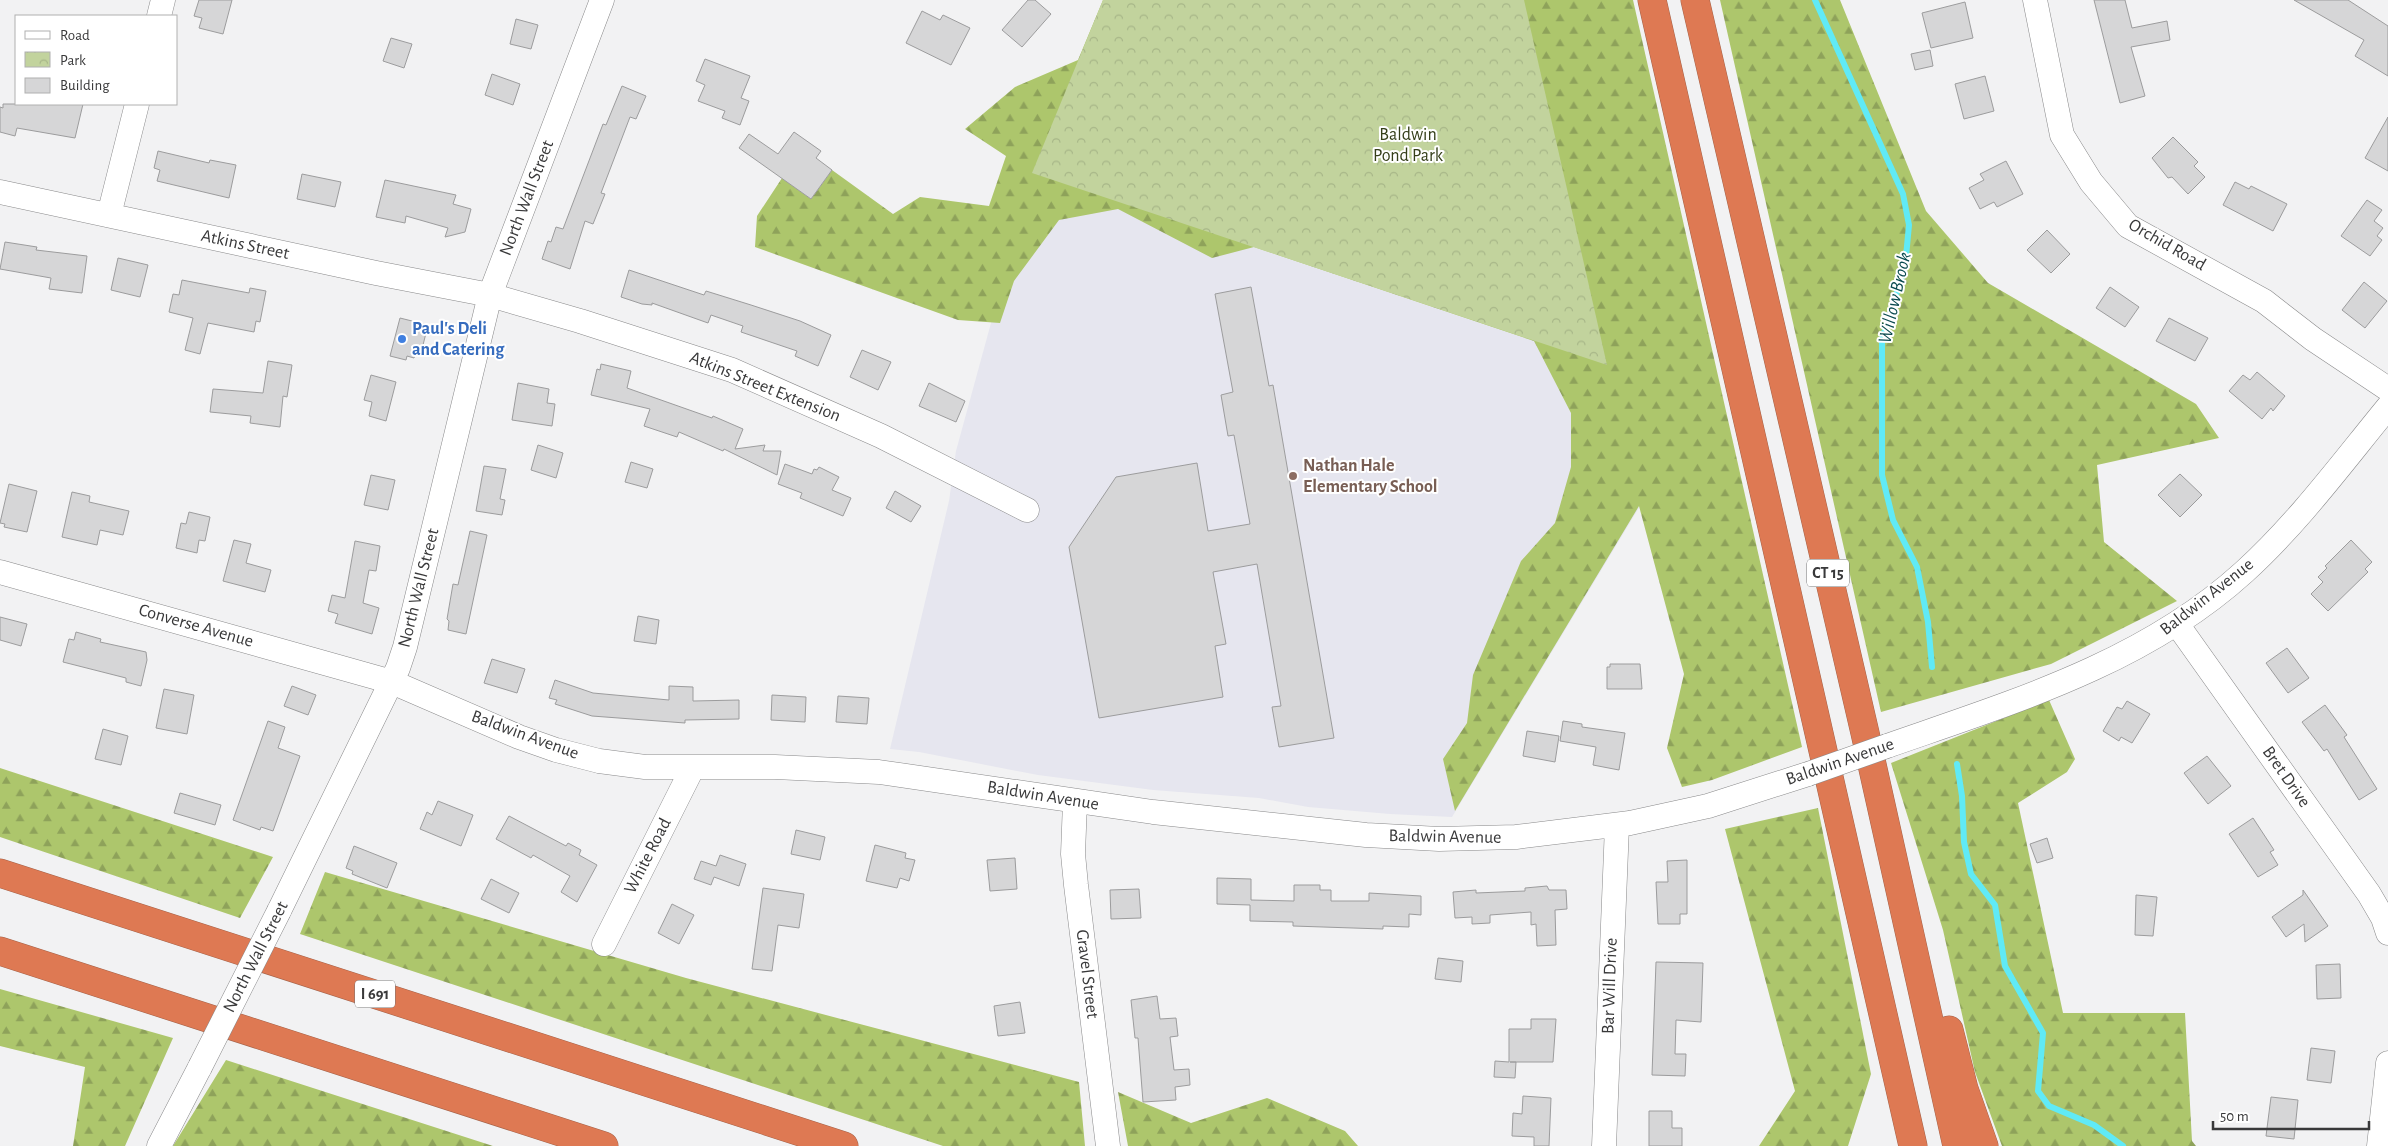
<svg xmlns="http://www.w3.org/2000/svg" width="2388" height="1146" viewBox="0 0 2388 1146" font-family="'Alegreya Sans',sans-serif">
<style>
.built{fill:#e6e6ef}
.forest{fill:url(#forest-firs)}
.park{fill:url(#park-crowns)}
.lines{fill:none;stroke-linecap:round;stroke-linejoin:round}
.stream{stroke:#60eaf6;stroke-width:6}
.building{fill:#d6d6d7;stroke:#9c9c9d}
.minor-casing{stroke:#89898a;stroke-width:25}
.highway-casing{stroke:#a4634a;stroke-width:29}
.minor{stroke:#fff;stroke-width:24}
.highway{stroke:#de7953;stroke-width:28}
.minor-bridge-casing{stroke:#89898a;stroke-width:25;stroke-linecap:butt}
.minor-bridge{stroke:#fff;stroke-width:24}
.shop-dot{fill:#3f7fe0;stroke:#fff;stroke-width:2}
.education-dot{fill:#8d6e63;stroke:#fff;stroke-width:2}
.labels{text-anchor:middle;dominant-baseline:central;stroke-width:4;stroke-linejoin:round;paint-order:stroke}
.shield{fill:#fff;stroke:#747475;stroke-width:1}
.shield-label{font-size:16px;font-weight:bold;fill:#39393a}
.park-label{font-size:18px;fill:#353f1a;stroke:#fff}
.street-label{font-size:18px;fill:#39393a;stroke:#fff}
.shop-label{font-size:18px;font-weight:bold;fill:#366cbe;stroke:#fff;text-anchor:start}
.education-label{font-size:18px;font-weight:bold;fill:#785e54;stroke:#fff;text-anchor:start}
.water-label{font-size:19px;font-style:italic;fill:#0a4a4f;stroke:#fff}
</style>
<defs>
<pattern id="forest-firs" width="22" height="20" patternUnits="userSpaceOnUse" patternTransform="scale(1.25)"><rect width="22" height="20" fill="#adc66c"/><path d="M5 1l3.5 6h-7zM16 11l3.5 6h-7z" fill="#8ea25a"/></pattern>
<pattern id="park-crowns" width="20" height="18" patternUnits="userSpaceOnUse" patternTransform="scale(1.25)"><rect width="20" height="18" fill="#c2d39d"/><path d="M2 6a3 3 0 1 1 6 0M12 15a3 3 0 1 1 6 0" fill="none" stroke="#a7b688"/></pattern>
</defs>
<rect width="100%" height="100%" fill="#f2f2f3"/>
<path class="built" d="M1032,173L1607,365L1640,506L1452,817L1390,814L1308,807L1259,798L1153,790L1038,775L919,752L890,749L949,501L956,451Z"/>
<path class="forest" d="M1103,0H1633L1802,747L1712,780L1682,787L1667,748L1684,674L1639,506L1455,811L1443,759L1467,723L1473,675L1521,561L1555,523L1571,467V413L1534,341L1254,247L1212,258L1118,209L1059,220L1014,281L1000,323L958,320L755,247L757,216L782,178L811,199L832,170L893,214L920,197L989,206L1006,156L965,129L1015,87L1078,60Z
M1720,0H1840L1926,211L1988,283L2196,404L2219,438L2097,465L2104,542L2177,601L2051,664L1881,712Z
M2049,700L2075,759L2067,772L2018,803L2063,1013H2185L2192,1141L2196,1146H2002L1975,1072L1943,930L1891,763Z
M0,768L273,857L240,918L0,837Z
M1818,808L1871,1074L1848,1146H1759L1795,1091L1725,829Z
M325,872L686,978L1079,1082L1085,1146H943L300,934Z
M0,989L173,1038L125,1146H73L85,1067L0,1046Z
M226,1060L493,1146H173Z
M1118,1092L1191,1123L1267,1098L1345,1131L1358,1146H1128Z"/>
<path class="park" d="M1103,0H1524L1607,365L1032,173Z"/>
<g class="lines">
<path class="stream" d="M1815,0L1903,194L1909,225L1905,267L1882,339V475L1893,520L1917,567L1928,622L1932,667
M1957,764L1962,796L1964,842L1971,874L1995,905L2005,966L2043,1033L2038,1091L2049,1106L2094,1125L2123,1146"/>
</g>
<path class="building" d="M199,0H232L223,34L199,28L202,18L194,16Z
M1028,0H1035L1051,14L1022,47L1002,30Z
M2094,0H2125L2132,28L2167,21L2170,40L2131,47L2145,96L2120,103Z
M2294,0H2348L2388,26V76L2355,56L2364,40Z
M1965,2L1973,38L1931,48L1922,13Z
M922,11L940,20L943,15L970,28L951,65L906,43Z
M516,19L538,25L531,49L510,44Z
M391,38L412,44L404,68L383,61Z
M1930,50L1933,66L1915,70L1911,54Z
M705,59L750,76L741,98L749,101L740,125L722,118L725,111L698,101L705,85L696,81Z
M492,74L520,84L513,105L485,95Z
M1985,76L1994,111L1964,119L1955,84Z
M622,86L646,96L636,119L630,117L601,193L605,194L593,224L585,221L570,269L542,259L548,241L551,242L556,227L563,229L603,124L606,125Z
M3,104H83L75,138L17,128L15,136L0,132V107L3,108Z
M2388,117V171L2365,158Z
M794,132L821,151L816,158L832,170L811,199L739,148L749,134L778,154Z
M2173,137L2198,162L2194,166L2205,177L2188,194L2172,177L2168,178L2152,158Z
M158,151L209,163L210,160L236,165L229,198L157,181L160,170L154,168Z
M2006,161L2023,194L1997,207L1994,202L1980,209L1969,188L1984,180L1980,174Z
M302,174L341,182L335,207L297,199Z
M385,180L456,195L453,204L471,209L465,232L445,237L448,228L406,216L405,223L376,217Z
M2235,182L2249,189L2251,186L2287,204L2273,231L2223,205Z
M2367,200L2382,210L2374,221L2383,228L2377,236L2382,240L2370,256L2341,236Z
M2047,230L2070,254L2051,273L2027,250Z
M5,242L37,247L36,250L87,256L82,293L49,289L51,278L0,269Z
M118,258L148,265L140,297L111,290Z
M629,270L704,295L706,291L751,305L800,321L831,335L818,366L795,356L797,351L741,332L743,326L711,315L708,323L652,303V305L642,304L621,297Z
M182,280L249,293L250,288L266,291L260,322L256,321L254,332L208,323L200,354L185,350L193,318L169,312L173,294L179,295Z
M2364,282L2387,301L2365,328L2342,310Z
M1251,287L1269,386L1273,385L1334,738L1279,747L1272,707L1281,706L1257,564L1213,572L1226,644L1215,646L1223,697L1099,718L1069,547L1116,477L1197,463L1208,531L1250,524L1234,435L1228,436L1221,395L1233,392L1215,294Z
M2110,287L2139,307L2125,327L2096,308Z
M400,318L428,325L422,349L417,348L414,358L407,356L406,360L390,356Z
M2169,318L2208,338L2195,361L2156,341Z
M862,350L891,362L878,390L850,377Z
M268,361L292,365L287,397L283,396L280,427L250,423L251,416L210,412L213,389L263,393Z
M601,364L631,371L627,388L712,418L713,416L743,429L735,449L765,445L763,451H781L777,475L724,449L723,451L679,432L677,437L644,426L650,409L591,395L597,369L600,370Z
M2257,372L2285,396L2273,411L2271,408L2262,419L2229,391L2243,375L2250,380Z
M371,375L396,382L386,421L369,416L372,402L364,400Z
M518,383L549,389L547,403L555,404L552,426L512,420Z
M929,383L965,401L956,422L919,406Z
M538,445L563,453L556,478L531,470Z
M631,462L653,469L647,488L625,482Z
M785,464L812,474L814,469L817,470L819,467L839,477L832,490L851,498L843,516L800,498L802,493L778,484Z
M484,466L506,469L500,499L505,500L502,515L476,511Z
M2180,474L2202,495L2180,517L2158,495Z
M371,475L395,480L388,510L364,505Z
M9,484L37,491L27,532L4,527L5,524L0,523Z
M895,491L921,506L911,522L886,508Z
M72,492L90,496L89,502L129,511L123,535L100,530L97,545L62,537Z
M189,512L210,517L205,541L199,540L197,553L176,548L181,523L186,524Z
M470,531L487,535L466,634L448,630L449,621L447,619L453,584L458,585Z
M234,540L251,544L246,563L271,570L265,592L223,581Z
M2351,540L2372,562L2365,569L2368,572L2328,611L2311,594L2323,582L2318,577L2327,568L2325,566Z
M355,541L380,546L376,571L369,570L363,603L379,608L372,634L335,623L338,614L328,611L332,595L345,598Z
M638,616L659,620L656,644L634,641Z
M0,617L27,624L21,646L0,640Z
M76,632L101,639L100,642L146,652L147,660L141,686L126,682V678L63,662L69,639L74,640Z
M2287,648L2309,678L2288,693L2266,663Z
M492,659L525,669L517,693L484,683Z
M1610,664H1640L1642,689H1607V667H1610Z
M555,680L593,693L669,700V686L693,687V701L739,700V719L685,720V723L592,716L555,704L557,700L549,698Z
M292,686L316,695L308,715L284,706Z
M164,689L194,695L187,734L156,728Z
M772,695L806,697L805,722L771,720Z
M838,696L869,698L867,724L836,722Z
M2127,701L2150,714L2132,743L2121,737L2119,741L2103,731L2117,707L2122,709Z
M2325,705L2347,735L2344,737L2377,789L2359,800L2327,749L2324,751L2302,722Z
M268,721L285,727L278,748L300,756L273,831L261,827L260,830L233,820Z
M1563,721L1582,724V727L1625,733L1619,770L1593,765L1596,747L1560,741Z
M103,729L128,736L121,765L95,759Z
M1527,731L1559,736L1555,762L1523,756Z
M2207,756L2231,786L2208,804L2184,773Z
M180,793L221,805L215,825L174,813Z
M438,801L473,815L461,846L420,829L427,812L432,815Z
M509,816L566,846L568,843L581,850L579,855L597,865L577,902L561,892L570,876L533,855L531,858L496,839Z
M2253,818L2274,850L2270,852L2278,865L2258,877L2229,834Z
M796,830L825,837L820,860L791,854Z
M2047,838L2053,858L2037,863L2030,844Z
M875,845L906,853L905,858L915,860L909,881L900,878L897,888L866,881Z
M354,846L397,863L387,888L352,874L353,871L346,868Z
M720,855L746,864L739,886L714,877L711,885L694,879L701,861L716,866Z
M1015,858L1017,889L990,891L987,860Z
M1687,860V914H1680V924H1658L1656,882H1668L1667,861Z
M1217,878L1251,879V900L1294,901V885H1320V890H1331V901H1369V893L1421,896V915L1409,914V927L1383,926V929L1293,926V922L1250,921V905L1217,904Z
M491,879L519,893L509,913L481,899Z
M1547,886L1549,890H1566L1567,909L1555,910L1556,945L1537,946L1536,924L1531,925V912L1490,915V923L1472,924V917L1455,918L1453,892L1476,890V893L1525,891V888Z
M763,888L804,894L799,928L778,925L772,971L752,969Z
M1139,889L1141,918L1111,919L1110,890Z
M2303,890L2328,926L2305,942L2304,924L2286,937L2272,917L2303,895Z
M2136,895L2157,897L2153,936L2135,935Z
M672,904L694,915L679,944L658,933Z
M1438,958L1463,961L1461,982L1435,979Z
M1656,962L1703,963L1701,1022L1676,1020L1675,1054H1686L1685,1076L1652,1075Z
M2340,964L2341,998L2317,999L2316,965Z
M1157,996L1160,1019L1176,1018L1178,1036L1170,1037L1174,1070L1189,1069L1190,1085L1175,1087L1176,1100L1143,1102L1138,1038H1135L1131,1000Z
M1020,1002L1025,1033L998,1036L994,1006Z
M1531,1019H1556L1553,1062H1510H1516L1515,1078L1494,1077L1495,1061L1509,1062V1029H1531Z
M2311,1048L2335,1051L2331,1083L2307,1080Z
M1523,1096L1551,1098L1549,1146H1534V1137L1512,1136L1513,1113L1522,1114Z
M2271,1097L2298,1100L2294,1139L2266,1136Z
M1649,1111H1672V1128H1682V1146H1649Z"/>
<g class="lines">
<g class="minor-casing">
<path id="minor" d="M2035,0L2062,135L2091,182L2128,226L2264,301L2313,339L2388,389
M159,16L163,0
M0,192L376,273L490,295L580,321L732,370L881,436L1027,510
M109,215L137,104
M0,572L392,682L519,737L556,750L599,761L645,767H775L879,772L1153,812L1366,835L1439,839L1516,837L1630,823L1708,806L1808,774
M2177,624L2369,894L2383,918L2388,933
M1887,746C2013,702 2144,663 2244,572C2298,523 2342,463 2388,407
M1075,802L1073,854L1076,885L1108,1146
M279,911L398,668L405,647L490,295L602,0
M604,944L692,769
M159,1146L200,1067
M1604,1146L1617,826
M2379,1146L2388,1063"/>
</g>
<g class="highway-casing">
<path id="highway" d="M1652,0L1913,1146
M1695,0L1865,733L1957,1146
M0,873L844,1146
M0,951L604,1146
M1949,1030L1964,1089L1984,1146"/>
</g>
<use href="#minor" class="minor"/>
<use href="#highway" class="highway"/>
<g class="minor-bridge-casing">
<path id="minor-bridge" d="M1808,774L1887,746
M200,1067L279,911"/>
</g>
<use href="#minor-bridge" class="minor-bridge"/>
</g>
<circle class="shop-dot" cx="402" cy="339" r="5"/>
<circle class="education-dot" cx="1293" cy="476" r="5"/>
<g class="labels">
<g class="shield">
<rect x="1807" y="559.5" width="42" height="27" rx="4"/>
<rect x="355" y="980.5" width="40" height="27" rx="4"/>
</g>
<g class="shield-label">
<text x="1828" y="573">CT 15</text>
<text x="375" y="994">I 691</text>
</g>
<g class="park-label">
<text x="1408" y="135">Baldwin<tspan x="1408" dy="21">Pond Park</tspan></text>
</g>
<g class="street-label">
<text transform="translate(527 198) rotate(-69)">North Wall Street</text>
<text transform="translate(245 245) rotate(12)">Atkins Street</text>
<text transform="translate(2167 245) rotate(30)">Orchid Road</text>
<text transform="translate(765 387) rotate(22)">Atkins Street Extension</text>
<text transform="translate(419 588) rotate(-76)">North Wall Street</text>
<text transform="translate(2207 597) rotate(-38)">Baldwin Avenue</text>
<text transform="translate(196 626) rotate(16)">Converse Avenue</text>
<text transform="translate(525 735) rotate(20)">Baldwin Avenue</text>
<text transform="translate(1840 762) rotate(-19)">Baldwin Avenue</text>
<text transform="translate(2286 777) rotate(55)">Bret Drive</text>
<text transform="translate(1043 796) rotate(9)">Baldwin Avenue</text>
<text transform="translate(1445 837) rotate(1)">Baldwin Avenue</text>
<text transform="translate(648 856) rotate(-63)">White Road</text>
<text transform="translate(256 957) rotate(-63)">North Wall Street</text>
<text transform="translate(1087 974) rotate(83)">Gravel Street</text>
<text transform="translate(1610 986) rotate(-88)">Bar Will Drive</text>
</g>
<g class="shop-label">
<text x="412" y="329">Paul's Deli<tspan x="412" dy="21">and Catering</tspan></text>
</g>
<g class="education-label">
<text x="1303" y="466">Nathan Hale<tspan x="1303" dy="21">Elementary School</tspan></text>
</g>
<g class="water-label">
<text transform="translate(1895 298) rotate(-77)">Willow Brook</text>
</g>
</g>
<rect x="15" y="15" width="162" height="90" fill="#ffffff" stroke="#b0b0b0"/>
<rect x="25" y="31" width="25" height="8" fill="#ffffff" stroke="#b0b0b0"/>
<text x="60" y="40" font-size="15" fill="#39393a">Road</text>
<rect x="25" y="52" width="25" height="15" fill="url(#park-crowns)" stroke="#b0b0b0"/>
<text x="60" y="65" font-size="15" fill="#39393a">Park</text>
<rect x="25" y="78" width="25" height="15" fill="#d6d6d7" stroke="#b0b0b0"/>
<text x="60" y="90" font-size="15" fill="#39393a">Building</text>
<path d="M2213 1121v8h156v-8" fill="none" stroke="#39393a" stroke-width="2.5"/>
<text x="2220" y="1121" font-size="15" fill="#39393a" stroke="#ffffff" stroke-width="4" paint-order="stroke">50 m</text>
</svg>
